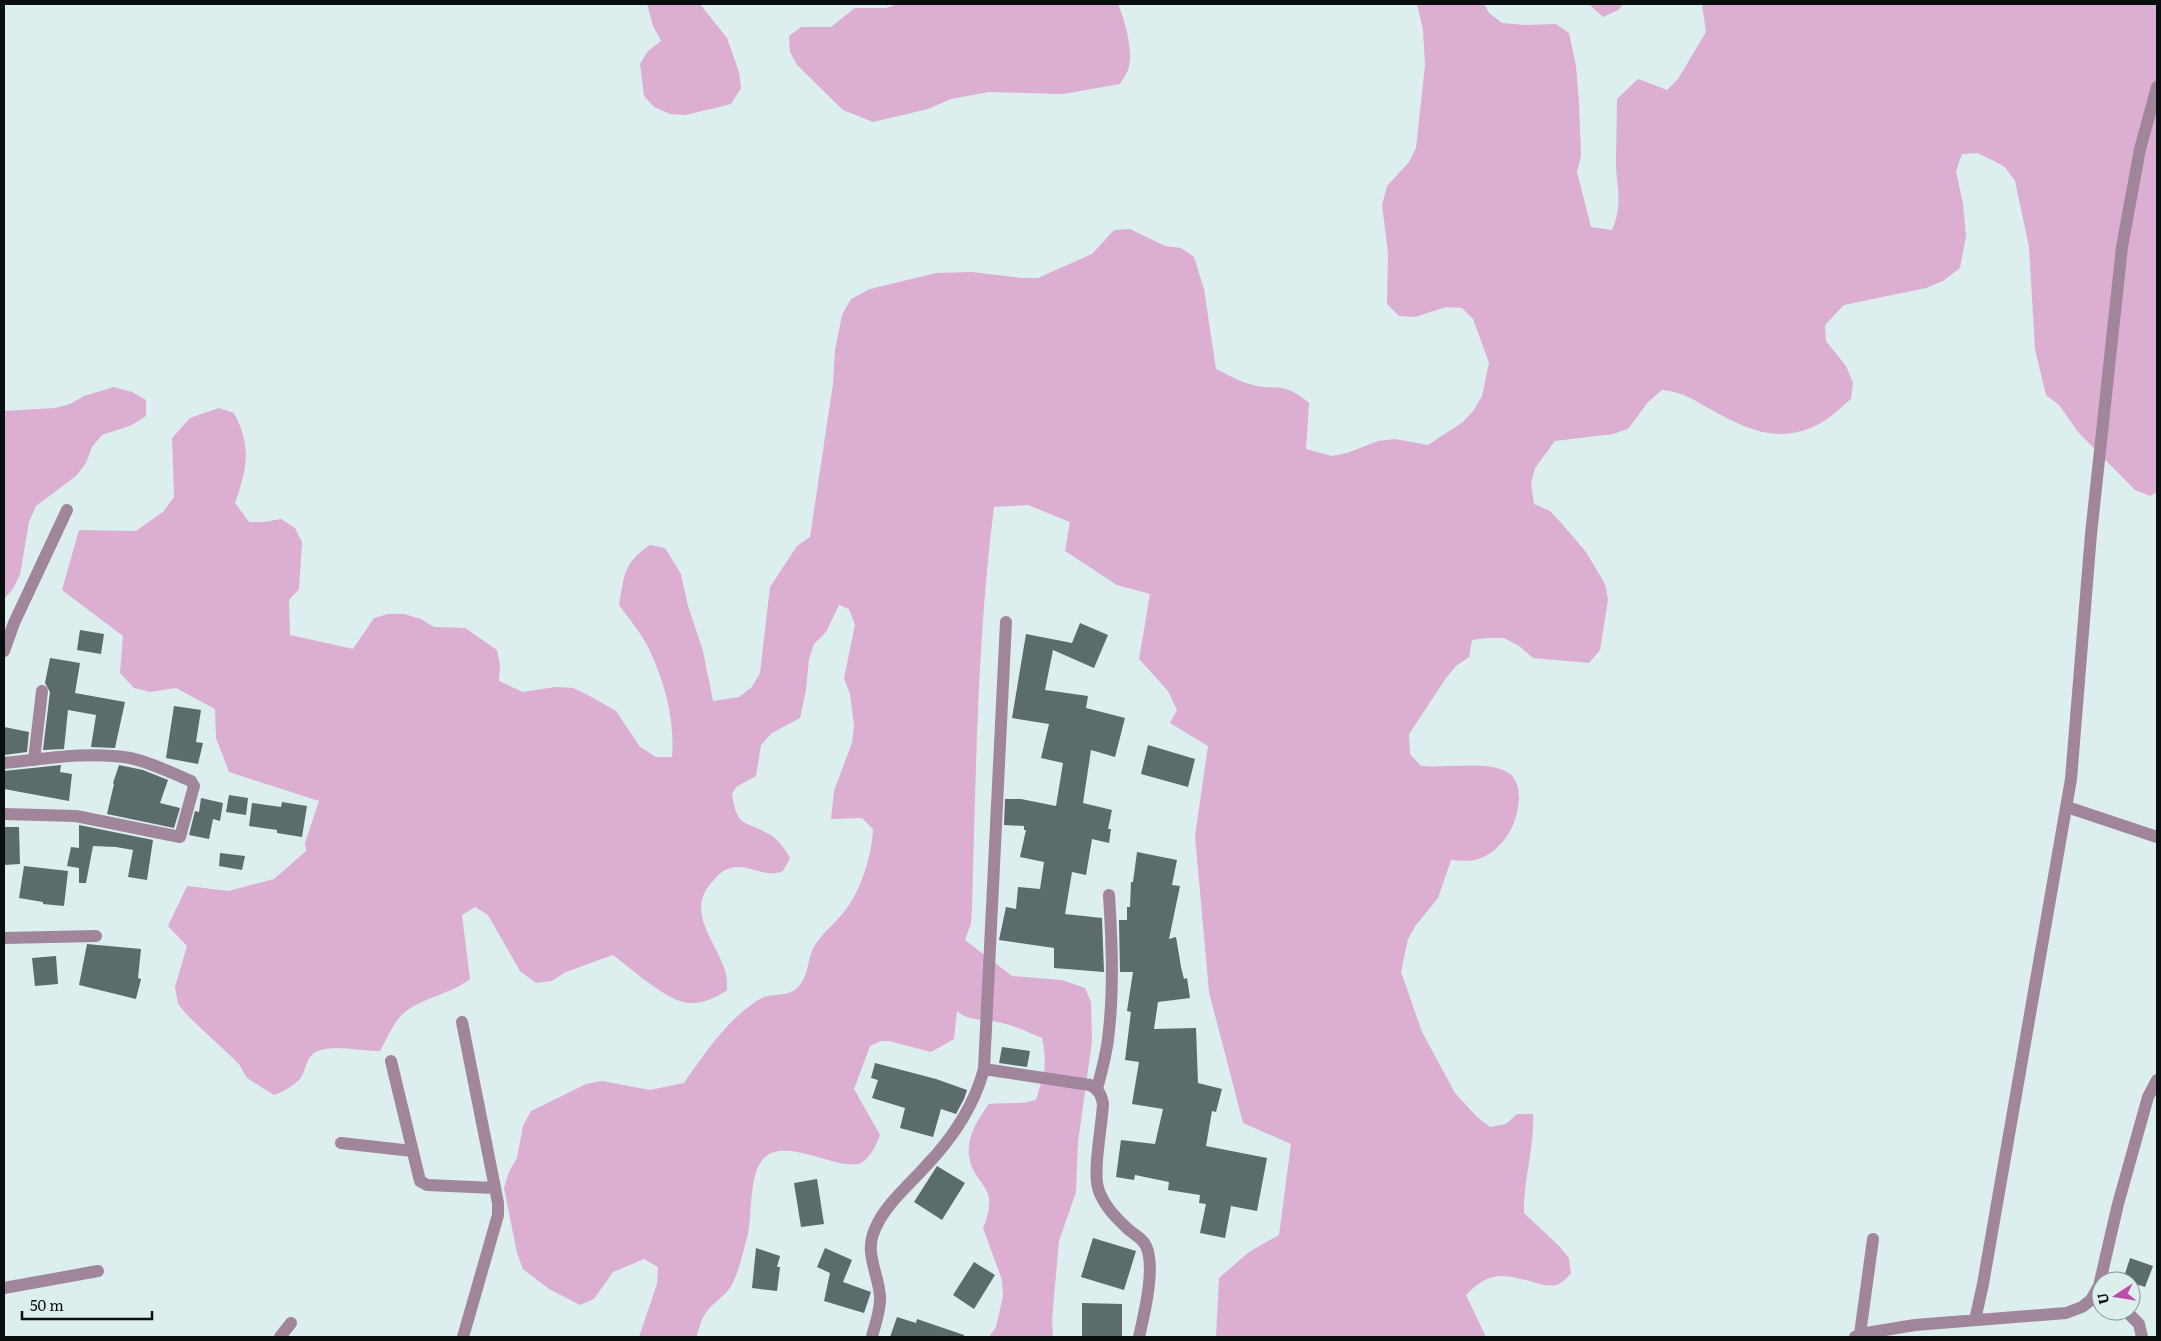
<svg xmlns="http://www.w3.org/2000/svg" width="2161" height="1341" viewBox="0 0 2161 1341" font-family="Literata,serif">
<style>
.green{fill:#dcaed2}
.building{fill:#5c6b6b}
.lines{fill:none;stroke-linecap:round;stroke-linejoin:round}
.minor{stroke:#a1859b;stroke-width:12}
</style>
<rect width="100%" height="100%" fill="#dceeee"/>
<path class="green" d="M647,4H700L727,38L739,72L741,88L731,104L686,115L670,114L654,107L644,96L640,64L648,51L661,41L653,26Z
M899,4H1118C1125,20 1134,53 1128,70C1126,75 1122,80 1120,84L1063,94L989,92L951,99L928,109L873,122L843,110L797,65L790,52L789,36L801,27H831L855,8H886Z
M1417,4H1484L1489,13L1502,23L1525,25L1556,24L1569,33L1576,66L1579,102L1581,156L1577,172L1591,227L1612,230C1623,204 1617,191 1616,165C1616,143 1617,121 1617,99L1638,79L1667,90L1678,79L1706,32L1702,4H2157V492L2150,496L2135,490L2078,432L2059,405L2046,395L2035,349L2029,247L2015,181L2005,167L1992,160L1977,153L1962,154L1956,171L1963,204L1966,236L1960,268L1943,281L1926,288L1844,305L1825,325L1826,341L1846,366L1853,383L1851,399C1842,406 1834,415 1824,421C1783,446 1749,431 1710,409C1692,399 1683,392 1662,390L1648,402L1628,429L1613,434L1555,441L1535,468L1531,483L1534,504L1550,511L1563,525L1586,552L1605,584L1608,600L1600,650L1589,663L1533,658L1519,646L1504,638H1488L1472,640L1469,657L1456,666L1446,678L1409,734L1410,754L1421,766C1444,768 1485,761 1505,771C1528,781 1518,821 1507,836C1501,845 1493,852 1484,857C1474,862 1462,861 1451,860L1438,898L1416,925L1408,939L1401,972L1422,1032L1455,1093L1477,1117L1490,1127L1506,1124L1517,1114H1533C1535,1147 1523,1180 1524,1213L1559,1246L1569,1258L1571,1274C1567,1277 1563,1282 1559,1284C1552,1287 1543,1285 1536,1283C1505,1274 1490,1270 1466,1295L1486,1337H1216L1219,1278L1249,1252L1279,1235L1291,1144L1243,1123L1209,992L1195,836L1208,746L1170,723L1177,710L1168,691L1139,659L1150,594L1117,585L1065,551L1070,522L1028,505L994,507C977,640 976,774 972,907L971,923L965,940L1012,976L1062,980L1085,988L1091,1002L1092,1041L1078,1142L1076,1192L1059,1241L1052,1319L1053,1337H989L996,1327L1003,1296L1002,1280L983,1228C987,1218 990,1209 989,1198C988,1190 980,1181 976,1175C960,1148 973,1126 989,1104C1006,1102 1020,1105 1036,1100C1044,1074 1048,1065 1042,1038C1028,1032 1013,1025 998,1022C985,1019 967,1021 957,1011L954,1039L931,1052L889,1041H881L870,1046L854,1089L880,1135C876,1145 872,1154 864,1161C845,1176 790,1136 765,1157C749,1170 752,1214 748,1234C744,1248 738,1276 730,1288C723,1298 709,1305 704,1316C700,1322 699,1330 696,1337H639L657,1284L658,1267L644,1259L613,1272L594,1299L580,1305L549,1289L523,1269L517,1253L504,1188L509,1172L517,1158L523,1126L531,1111L586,1084L602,1081L650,1090L684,1083C705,1053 728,1018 760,999C770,993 787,997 796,989C810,977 806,960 815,945C824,931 838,921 847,908C862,888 872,853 873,829L862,818L831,819L834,791L852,743L854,726L850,694L844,678L855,625L849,609L839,605L826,632L814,644L809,659L806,690L800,718L772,733L761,745L756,776L736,787L732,794C737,828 744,820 769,834C779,840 784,848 790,858L783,871C766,879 748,863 730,868C722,870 718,876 712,882C684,913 718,942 726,974C727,979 727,985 727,990C714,999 697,1007 680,1001C661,995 630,968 613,955L566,972L552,981L536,983L520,971L488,915L475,907L462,915L470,979C449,995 424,997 405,1012C394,1020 387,1039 380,1051C360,1052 337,1044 318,1051C305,1056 307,1070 300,1079C292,1087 284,1091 274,1095L247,1078L239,1064L189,1017L178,1004L175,987L187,946L168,926L187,886L228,891L274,879L306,851L305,843L319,801L229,772L216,738L215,709L176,688L150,692L134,688L120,673L123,636L62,590L79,530L136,531L164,511L174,497L172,438L190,418L219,408L234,413C252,447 247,469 235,503L249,522H264L281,519L295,528L302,542L299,589L289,600L290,635L353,649L374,618L388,614H404L421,619L434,627L465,628L497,650L500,665L499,681L523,692L555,687L573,688L588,695L616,711L640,747L656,757H672C675,720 665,683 649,649C642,634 629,619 619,605C625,575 622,564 650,545L665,548L681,574L688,606L703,651L713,701L739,697L752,687L760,673L770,587L797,546L810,537L833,384L835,350L842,315L851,299L870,289L936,273L972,272L1022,278H1038L1092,254L1114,230L1130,229L1165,246L1181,248L1194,257L1204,289L1216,369C1227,374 1238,381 1249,384C1277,392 1282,380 1309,403L1306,449L1332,456L1347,453L1378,441L1395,439L1428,445L1463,422L1474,410L1482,396L1489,363L1473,319L1462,308L1446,307L1415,317L1399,316L1387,304L1388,253L1382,205L1387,186L1409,162L1416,148L1425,65L1423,30Z
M1589,4H1623L1618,10L1603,17Z
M114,387L132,392L146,400V416L132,425L102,435L92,447L86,463L76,476L36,506L29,522L20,575L12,590L4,599V411L55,408L70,404L84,396Z"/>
<path class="building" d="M1080,623L1108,635L1094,668L1053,650L1045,690L1088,696L1086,708L1125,718L1115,757L1091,750L1083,803L1112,810L1108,829H1111L1109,843L1092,839L1086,875L1072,872L1065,914L1102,918L1104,972L1054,968V948L999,940L1006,907L1016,909L1018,887L1040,889L1044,862L1020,857L1026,830H1024V826L1004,825L1005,799H1021L1056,806L1063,763L1041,758L1049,724L1012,718L1026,634L1072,643Z
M80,630L104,634L101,654L77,650Z
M50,658L80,663L75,693L125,702L115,748L91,747L96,715L68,710L64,749L43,750L50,692L45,683Z
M174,706L201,710L196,742L203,743L198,764L166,758Z
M4,727L29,732L27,752L4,755Z
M1148,745L1195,759L1188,787L1141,774Z
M61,765L60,772L72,774L69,801L4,789V771Z
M119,765L143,770L168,780L160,803L180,808L174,828L107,814L114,784L113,783Z
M229,795L248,798L246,815L226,812Z
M201,798L223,803L220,821L213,819L209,839L189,835L195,811L199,812Z
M282,802L307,806L302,837L277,833V830L249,826L252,803L281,807Z
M79,825L153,840L147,880L128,877L133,850L116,847L93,846L86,883H79V868L67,866L71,847L79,848Z
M4,827H19L20,864L4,865Z
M1137,852L1177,860L1172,885L1180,886L1169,939L1176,937L1181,967L1184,979L1187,978L1190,998L1158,1002L1154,1029L1196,1028L1198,1083L1222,1089L1216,1112L1212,1111L1206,1146L1267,1158L1257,1211L1231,1206L1225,1238L1200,1233L1206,1204L1199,1203L1200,1195L1168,1190L1169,1182L1135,1175L1134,1180L1116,1177L1121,1140L1155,1144L1163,1109L1132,1104L1139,1062L1125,1060L1131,1012L1127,1011L1133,972H1120L1119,920H1127V907H1130L1131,882H1133Z
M220,853L245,856L242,870L219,866Z
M24,866L68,871L64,906L43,904V902L19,898Z
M87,944L141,949L138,978L141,979L136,999L79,985Z
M56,956L58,984L35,986L32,958Z
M1002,1047L1030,1051L1027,1067L999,1063Z
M875,1063L936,1079L967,1090L964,1099L956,1114L941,1109L933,1137L900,1128L905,1108L872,1098L878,1080L871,1078Z
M937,1166L965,1183L942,1220L914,1202Z
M817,1179L824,1224L801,1227L794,1183Z
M1093,1238L1136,1251L1124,1290L1081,1277Z
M756,1248L780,1256L777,1267H780L777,1291L752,1288Z
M825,1248L852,1260L843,1282L871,1292L864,1313L824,1301L830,1273L817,1267Z
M2130,1258L2153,1266L2145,1287L2123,1280Z
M974,1262L995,1275L974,1309L953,1295Z
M1082,1303L1122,1304V1337H1082Z
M897,1317L916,1323L917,1319L964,1335V1337H890Z"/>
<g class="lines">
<path class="minor" d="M4,651L14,623L67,510
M34,760L42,691
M4,763C45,759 89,751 130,758C150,762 172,773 191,781L194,786L180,837L76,816L4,814
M2067,807L2157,837
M4,938L96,936
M462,1022L498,1203V1215L463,1337
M391,1061L420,1181L427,1185L495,1188
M984,1069L1090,1085C1099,1090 1101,1094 1103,1104C1102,1125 1093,1169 1098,1188C1103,1205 1116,1218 1129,1230C1135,1235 1143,1239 1146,1246C1156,1267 1144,1315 1139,1337
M1097,1089C1101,1073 1106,1056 1108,1039C1114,992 1112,943 1109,895
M341,1143L412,1151
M4,1288L98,1271
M2126,1311L2139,1324L2142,1337
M1975,1320L1983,1284L2071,779L2091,534L2122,247L2140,149L2157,87
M1860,1334L1873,1239
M280,1337L291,1323
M872,1337C875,1324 881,1310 880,1296C878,1272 864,1253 875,1229C885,1205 908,1186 925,1167C952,1139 974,1106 984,1069L1006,622
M1855,1337L1860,1334L1915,1325L2066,1313L2082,1307L2091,1300L2099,1286L2118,1204L2148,1097L2157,1080"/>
</g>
<rect width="2161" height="1341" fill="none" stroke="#090f0f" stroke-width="10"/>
<g transform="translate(2116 1296) rotate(258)"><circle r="24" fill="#dceeee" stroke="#889595"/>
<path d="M0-4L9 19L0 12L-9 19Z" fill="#bb4caa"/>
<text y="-8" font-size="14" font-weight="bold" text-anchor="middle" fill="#090f0f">U</text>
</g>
<path d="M22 1311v8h130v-8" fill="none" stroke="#090f0f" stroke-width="2.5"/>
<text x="30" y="1311" font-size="15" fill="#090f0f" stroke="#dceeee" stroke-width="4" paint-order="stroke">50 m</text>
</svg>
